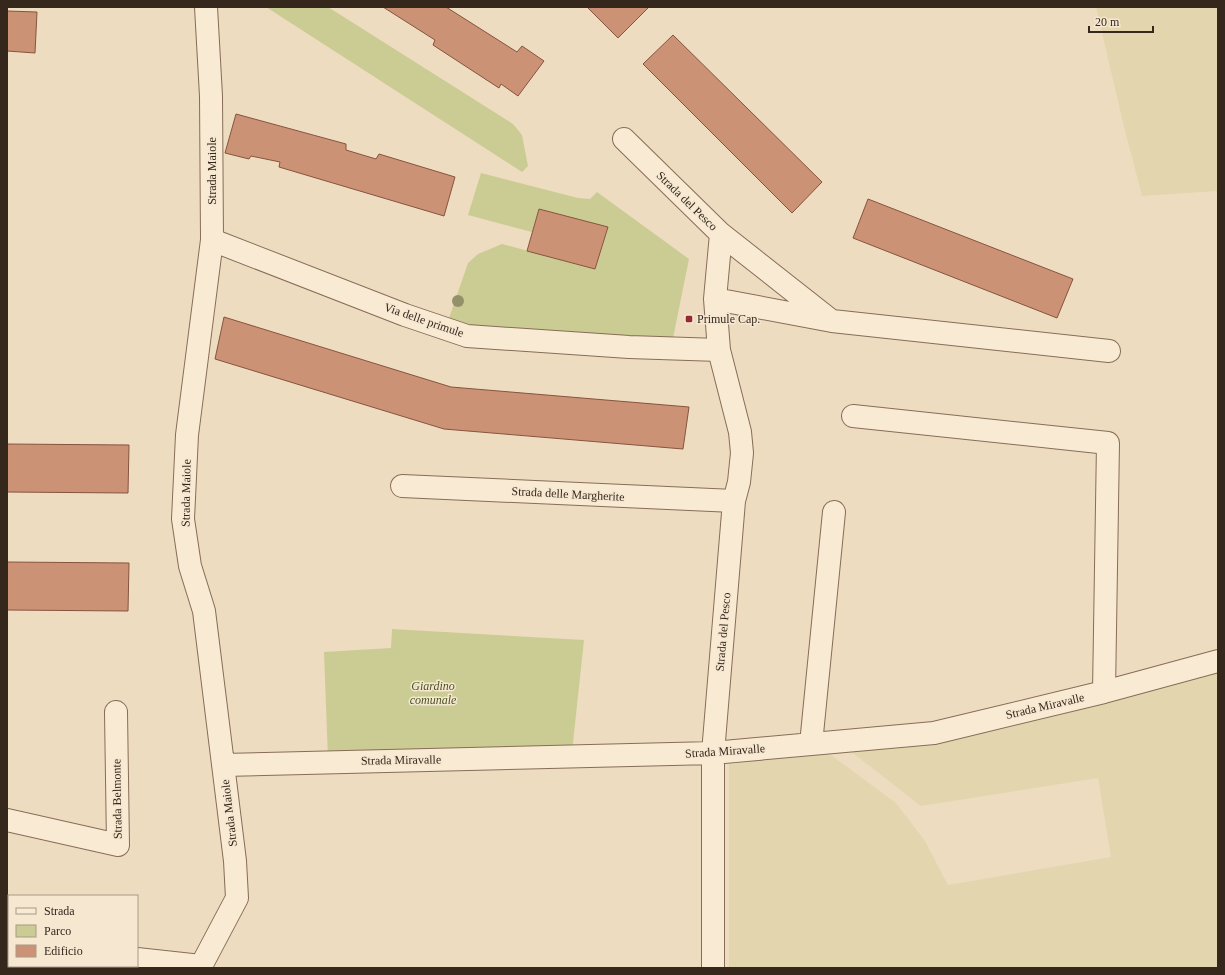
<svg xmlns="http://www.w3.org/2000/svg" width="1225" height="975" viewBox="0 0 1225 975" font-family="Georgia,serif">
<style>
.farmland{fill:#e3d6ae}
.green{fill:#cacc94}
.building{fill:#cc9276;stroke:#86543e}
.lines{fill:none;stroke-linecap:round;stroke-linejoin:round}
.street-casing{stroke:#876d58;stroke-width:24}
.street{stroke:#f9ead3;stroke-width:22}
.tree{fill:#94916a}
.poi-dot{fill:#962833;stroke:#f5e7d0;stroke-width:1.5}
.labels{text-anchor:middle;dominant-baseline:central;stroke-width:3;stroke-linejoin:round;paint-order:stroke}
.street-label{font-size:12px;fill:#36271d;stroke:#f5e7d0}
.poi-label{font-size:12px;fill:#36271d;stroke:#f5e7d0;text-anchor:start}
.park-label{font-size:12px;font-style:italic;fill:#4b5323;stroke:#f5e7d0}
</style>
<rect width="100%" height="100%" fill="#eedcc0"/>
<path class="farmland" d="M1096,7H1218V191L1142,196L1124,127Z
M1218,669V968H729V764L827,752L896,803L925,841L948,885L1111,857L1098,778L921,806L849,750Z"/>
<path class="green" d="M266,7H328L513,124L522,135L528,166L522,172Z
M481,173L578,198L590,199L597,192L689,259L672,343L447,324L468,263L478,254L502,244L595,269L608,228L539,209L532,232L468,215Z
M392,629L584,640L572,752L328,759L324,652L391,648Z"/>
<path class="building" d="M383,7H446L517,52L522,46L544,61L518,96L501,84L499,88L433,45L435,40Z
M587,7H647L648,8L618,38Z
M7,11L37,12L35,53L7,51Z
M673,35L822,182L792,213L643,64Z
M236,114L346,144V150L376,159L379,154L455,177L444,216L279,167L280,162L251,156L249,159L225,153Z
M868,199L1073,279L1057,318L853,238Z
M539,209L608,227L595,269L527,251Z
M224,317L451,387L689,407L683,449L444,429L215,359Z
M7,444L129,445L128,493L7,492Z
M7,562L129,563L128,611L7,610Z"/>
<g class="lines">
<g class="street-casing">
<path id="street" d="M624,139L721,234L829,319
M212,240L405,315L467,336L629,347L719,350
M715,299L832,321L1109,351
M853,416L1108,443L1104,692
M402,486L734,501
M811,744L834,512
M223,765L713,753L934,733L1104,692L1218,661
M7,820L118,845L116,712
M7,945H9
M137,959L201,966
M200,968L237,898L235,861L204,611L190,566L183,519L187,435L212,240L211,96L206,7
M713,968V753L734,501L739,482L742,453L740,432L719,350L715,299L721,234"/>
</g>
<use href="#street" class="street"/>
</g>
<circle class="tree" cx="458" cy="301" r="6"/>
<rect class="poi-dot" x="685" y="315" width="8" height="8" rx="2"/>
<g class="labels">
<g class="street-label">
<text transform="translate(212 171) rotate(-90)">Strada Maiole</text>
<text transform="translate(687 201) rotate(44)">Strada del Pesco</text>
<text transform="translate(424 320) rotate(19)">Via delle primule</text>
<text transform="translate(186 493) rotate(-89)">Strada Maiole</text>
<text transform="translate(568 494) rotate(3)">Strada delle Margherite</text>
<text transform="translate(723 632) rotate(-85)">Strada del Pesco</text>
<text transform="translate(1045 706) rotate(-13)">Strada Miravalle</text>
<text transform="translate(725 751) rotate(-4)">Strada Miravalle</text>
<text transform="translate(401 760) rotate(-1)">Strada Miravalle</text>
<text transform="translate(117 799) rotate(-91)">Strada Belmonte</text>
<text transform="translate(229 813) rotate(-97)">Strada Maiole</text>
</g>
<g class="poi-label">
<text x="697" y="319">Primule Cap.</text>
</g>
<g class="park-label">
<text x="433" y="686">Giardino<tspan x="433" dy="14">comunale</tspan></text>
</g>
</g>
<rect width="1225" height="975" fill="none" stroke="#36271d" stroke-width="16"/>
<rect x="8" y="895" width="130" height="72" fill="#f5e7d0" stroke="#a99a88"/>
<rect x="16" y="908" width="20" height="6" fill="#f9ead3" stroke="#a99a88"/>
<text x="44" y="915" font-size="12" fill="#36271d">Strada</text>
<rect x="16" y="925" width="20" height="12" fill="#cacc94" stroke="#a99a88"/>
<text x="44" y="935" font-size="12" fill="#36271d">Parco</text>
<rect x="16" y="945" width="20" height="12" fill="#cc9276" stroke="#a99a88"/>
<text x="44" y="955" font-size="12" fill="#36271d">Edificio</text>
<path d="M1089 26v6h64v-6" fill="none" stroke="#36271d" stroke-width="2"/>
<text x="1095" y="26" font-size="12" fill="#36271d" stroke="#f5e7d0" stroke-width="3" paint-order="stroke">20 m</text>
</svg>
